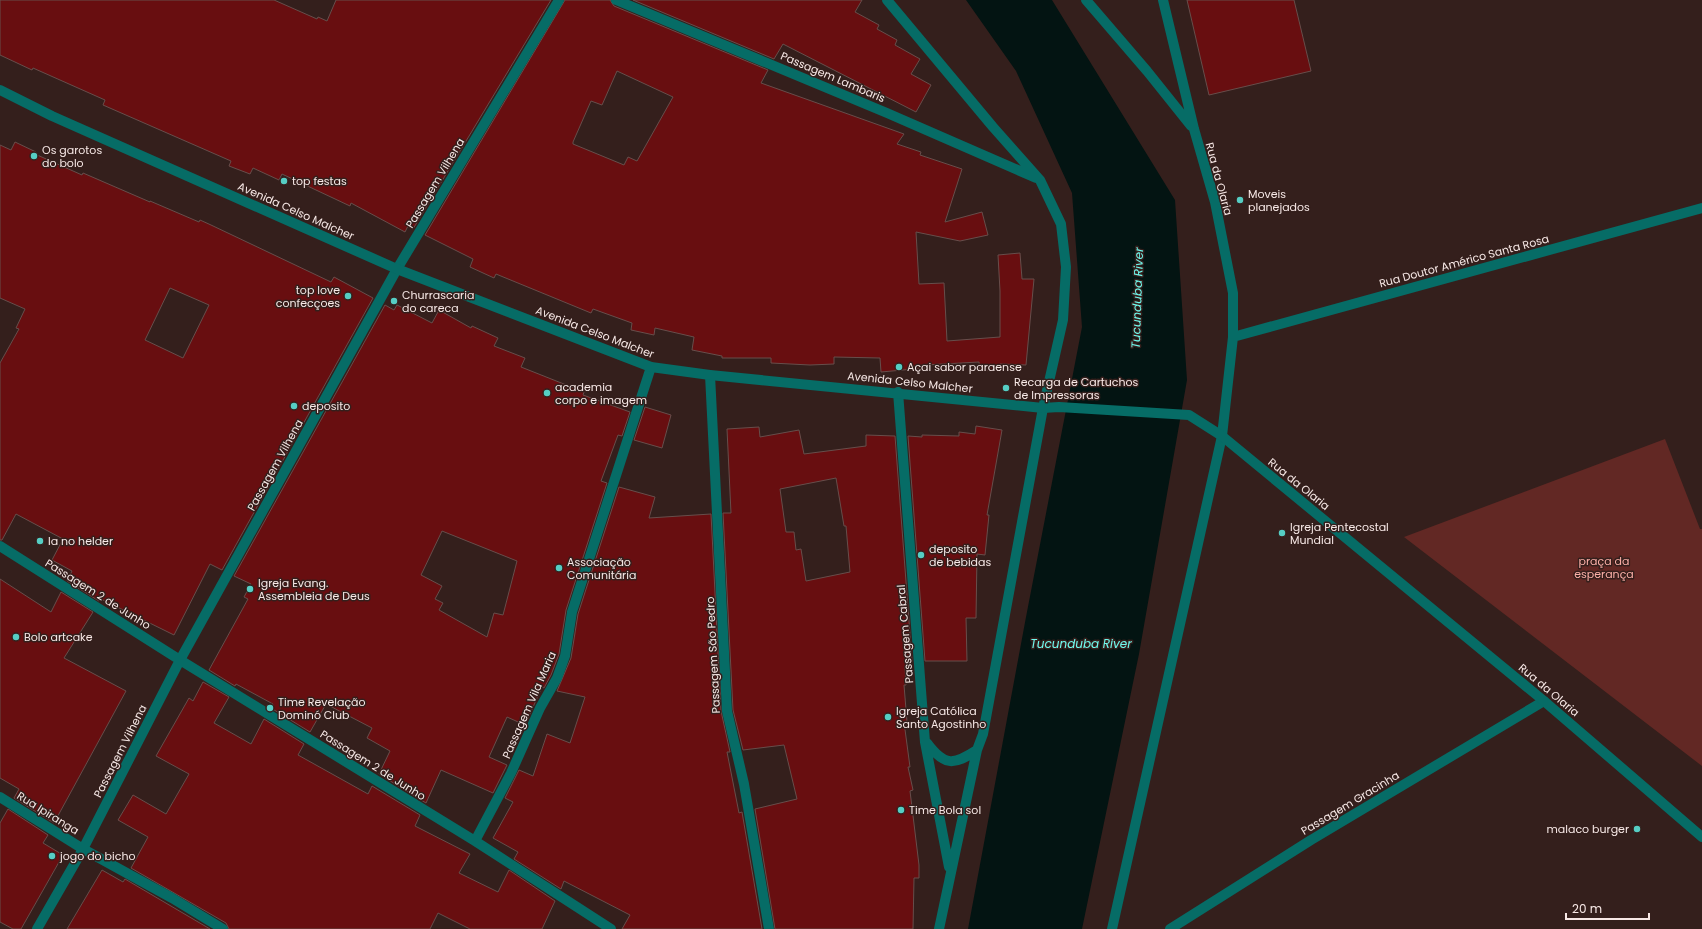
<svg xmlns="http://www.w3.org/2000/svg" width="1702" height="929" viewBox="0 0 1702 929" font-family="Poppins,sans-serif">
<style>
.green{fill:#622824}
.water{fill:#031412}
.building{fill:#680e10;stroke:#674e4b;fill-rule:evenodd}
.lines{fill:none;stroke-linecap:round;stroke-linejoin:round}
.minor{stroke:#066c66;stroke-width:10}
.tertiary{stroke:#066c66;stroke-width:10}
.poi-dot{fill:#56cec4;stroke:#341f1c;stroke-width:1.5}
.labels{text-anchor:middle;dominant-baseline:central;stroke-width:3;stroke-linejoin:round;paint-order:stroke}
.street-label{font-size:11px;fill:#f7e8e6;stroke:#341f1c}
.poi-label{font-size:11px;fill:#f7e8e6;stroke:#341f1c;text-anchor:start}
.park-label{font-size:11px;fill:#fcafa7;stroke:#341f1c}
.water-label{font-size:12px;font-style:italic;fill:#70faee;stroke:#341f1c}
</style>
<rect width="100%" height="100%" fill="#341f1c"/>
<path class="green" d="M1665,439L1700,529H1702V766L1404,537Z"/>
<path class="water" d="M966,0H1052L1175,200L1187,380L1139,654L1082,929H968L1026,617L1082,327L1072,193L1016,71Z"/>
<path class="building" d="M0,0H274L317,19L318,17L327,21L336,0H551L413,229L408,226L405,232L351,203L350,206L282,174L279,180L253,168L250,174L229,166L231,161L103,105L105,100L33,68L32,70L0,55Z
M565,0H610L614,6L768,70L761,83L904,134L897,144L921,152L920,155L962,169L945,222L982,212L988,235L960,241L916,232L919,284L944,283L947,341L1000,337V291L998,255L1020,253L1022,279H1034L1026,365L1000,364V370L980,371L979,362L925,365V368L881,372L880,358L834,357V364L810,365L771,363V358H722V356L692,350L694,337L655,328L654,335L631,330L632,323L593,309L591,313L496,274L494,278L470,267L473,259L425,235ZM617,71L673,97L637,161L628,157L624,165L573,144V142L591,101L602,105Z
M633,0H862L855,12L879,25L877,29L897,40L895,45L920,59L911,74L931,85L916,112L783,44L774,59Z
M1187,0H1294L1311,71L1209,95Z
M15,142L36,152L35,154L82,175L83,173L150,202V201L199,222L200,220L211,225L331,282L334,277L373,298L222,570L210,564L174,635L101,599L99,601L67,581L72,571L52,560L63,539L16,514L2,540H0V363L19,329L16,328L25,309L0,298V145L11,150ZM170,288L209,305L183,358L145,340Z
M385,305L394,310L397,305L432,323L439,310L471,328L472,326L498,338L494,346L525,358L521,367L584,392L583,395L630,412L622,436L618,435L601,481L607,483L566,610L559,654L551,675L544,688L542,687L525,725L507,717L489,757L507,765L493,793L441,770L426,803L379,774L390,751L367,738L372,728L326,704L310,732L271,708L273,704L236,684L235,686L209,670L248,599L244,597L251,584L234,576ZM442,531L517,561L503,615L494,613L487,637L439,610L443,603L435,599L442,586L421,575Z
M645,407L671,415L662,448L634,440Z
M976,426L1002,430L987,515H989L985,555L977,554L976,618H966L967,661H925L908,436L922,437V435L959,436V432L975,434Z
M759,427L760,437L799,430L804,454L866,446V435L895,436L912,661L909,662V667H905L906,685H904L907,722H904L910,767H908L913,790L910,791L919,865V878H914L913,929H775L755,809L797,799L784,745L743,750L733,710L723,513H731L727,429ZM836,478L844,526H846L850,572L806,581L801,549L796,550L794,532H786L780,489Z
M619,487L655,497L649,518L711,514L721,711L730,752H727L739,813L742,812L762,929H622L630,915L564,881L561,889L514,859L518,852L493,838L513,802L505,798L519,770L533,776L547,734L570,743L585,697L557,691L571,658L578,614Z
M0,579L51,612L61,592L93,612L64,658L126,691L54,823L14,798L19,789L0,778Z
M203,682L229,697L214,723L251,744L264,719L304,744L298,755L368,794L372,786L420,815L415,826L470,854L459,873L498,892L509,870L555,901L542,929H470L438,913L430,929H229L226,923L131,868L148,837L118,820L133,795L166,814L189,774L156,756L189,698L193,701Z
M8,809L48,835L43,843L63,855L21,929H13L0,922V823Z
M102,870L123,882L125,879L210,929H67Z"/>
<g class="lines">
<path class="minor" d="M616,0L887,113L1036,178
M887,0L993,127L1040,180L1061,224L1066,267L1063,320L1043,408L983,734L977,750L939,929
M1086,0L1147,71L1191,126
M1233,337L1702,208
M710,375L727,711L744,784L769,929
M898,392L925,742L949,867
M0,546L180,660L475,841L611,929
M927,743C945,767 954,765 977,750
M0,797L83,849L172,898L223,929
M475,841L511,773L540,708L557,678L565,656L572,612L651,367
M37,929L83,849L180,660L397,269L559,0
M1112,929L1222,436L1233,337V293L1215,202L1194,129L1163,0
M1170,929L1311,840L1544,701"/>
<path class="tertiary" d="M0,90L52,116L397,269L651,367L710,375L1043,408L1059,407L1189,415L1222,436L1544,701L1702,837"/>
</g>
<g class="poi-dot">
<circle cx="34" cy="156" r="4"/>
<circle cx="284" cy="181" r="4"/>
<circle cx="1240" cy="200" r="4"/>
<circle cx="348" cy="296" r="4"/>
<circle cx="394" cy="301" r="4"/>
<circle cx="899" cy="367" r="4"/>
<circle cx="1006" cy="388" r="4"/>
<circle cx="547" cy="393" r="4"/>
<circle cx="294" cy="406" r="4"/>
<circle cx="1282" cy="533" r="4"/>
<circle cx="40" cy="541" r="4"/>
<circle cx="921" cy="555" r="4"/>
<circle cx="559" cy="568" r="4"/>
<circle cx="250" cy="589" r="4"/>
<circle cx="16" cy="637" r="4"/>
<circle cx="270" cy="708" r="4"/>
<circle cx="888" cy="717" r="4"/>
<circle cx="901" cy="810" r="4"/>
<circle cx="1637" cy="829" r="4"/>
<circle cx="52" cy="856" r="4"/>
</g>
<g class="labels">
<g class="street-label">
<text transform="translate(833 77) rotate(23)">Passagem Lambaris</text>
<text transform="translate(1219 179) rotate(75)">Rua da Olaria</text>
<text transform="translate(435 183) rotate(-59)">Passagem Vilhena</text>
<text transform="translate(296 211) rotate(24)">Avenida Celso Malcher</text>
<text transform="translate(1464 261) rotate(-15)">Rua Doutor Américo Santa Rosa</text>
<text transform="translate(595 332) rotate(21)">Avenida Celso Malcher</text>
<text transform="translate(910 382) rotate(6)">Avenida Celso Malcher</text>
<text transform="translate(275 465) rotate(-61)">Passagem Vilhena</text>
<text transform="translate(1299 484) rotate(39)">Rua da Olaria</text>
<text transform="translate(98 594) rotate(32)">Passagem 2 de Junho</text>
<text transform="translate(905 634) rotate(-95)">Passagem Cabral</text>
<text transform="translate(713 655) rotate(-93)">Passagem São Pedro</text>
<text transform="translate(1549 690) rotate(40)">Rua da Olaria</text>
<text transform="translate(529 705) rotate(-66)">Passagem Vila Maria</text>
<text transform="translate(120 751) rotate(-63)">Passagem Vilhena</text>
<text transform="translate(373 765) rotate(32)">Passagem 2 de Junho</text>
<text transform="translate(1350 803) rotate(-31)">Passagem Gracinha</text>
<text transform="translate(48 813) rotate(32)">Rua Ipiranga</text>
</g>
<g class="poi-label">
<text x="42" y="150">Os garotos<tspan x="42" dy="13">do bolo</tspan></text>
<text x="292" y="181">top festas</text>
<text x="1248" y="194">Moveis<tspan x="1248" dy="13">planejados</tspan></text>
<text x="340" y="290" text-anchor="end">top love<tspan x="340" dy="13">confecçoes</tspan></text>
<text x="402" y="295">Churrascaria<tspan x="402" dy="13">do careca</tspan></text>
<text x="907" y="367">Açai sabor paraense</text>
<text x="1014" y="382">Recarga de Cartuchos<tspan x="1014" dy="13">de Impressoras</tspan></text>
<text x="555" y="387">academia<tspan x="555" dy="13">corpo e imagem</tspan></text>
<text x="302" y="406">deposito</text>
<text x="1290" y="527">Igreja Pentecostal<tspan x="1290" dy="13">Mundial</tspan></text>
<text x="48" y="541">la no helder</text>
<text x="929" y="549">deposito<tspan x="929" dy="13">de bebidas</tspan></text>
<text x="567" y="562">Associação<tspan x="567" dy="13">Comunitária</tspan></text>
<text x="258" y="583">Igreja Evang.<tspan x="258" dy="13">Assembleia de Deus</tspan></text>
<text x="24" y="637">Bolo artcake</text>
<text x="278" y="702">Time Revelação<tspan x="278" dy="13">Dominó Club</tspan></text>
<text x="896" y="711">Igreja Católica<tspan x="896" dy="13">Santo Agostinho</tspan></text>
<text x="909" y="810">Time Bola sol</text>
<text x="1629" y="829" text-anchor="end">malaco burger</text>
<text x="60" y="856">jogo do bicho</text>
</g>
<g class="park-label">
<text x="1604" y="561">praça da<tspan x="1604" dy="13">esperança</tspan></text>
</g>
<g class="water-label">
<text transform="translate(1137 298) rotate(-88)">Tucunduba River</text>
<text x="1081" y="643">Tucunduba River</text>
</g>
</g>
<path d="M1566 913v6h83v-6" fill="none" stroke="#f7e8e6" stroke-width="2"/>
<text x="1572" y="913" font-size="12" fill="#f7e8e6" stroke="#341f1c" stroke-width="3" paint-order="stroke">20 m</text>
</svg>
